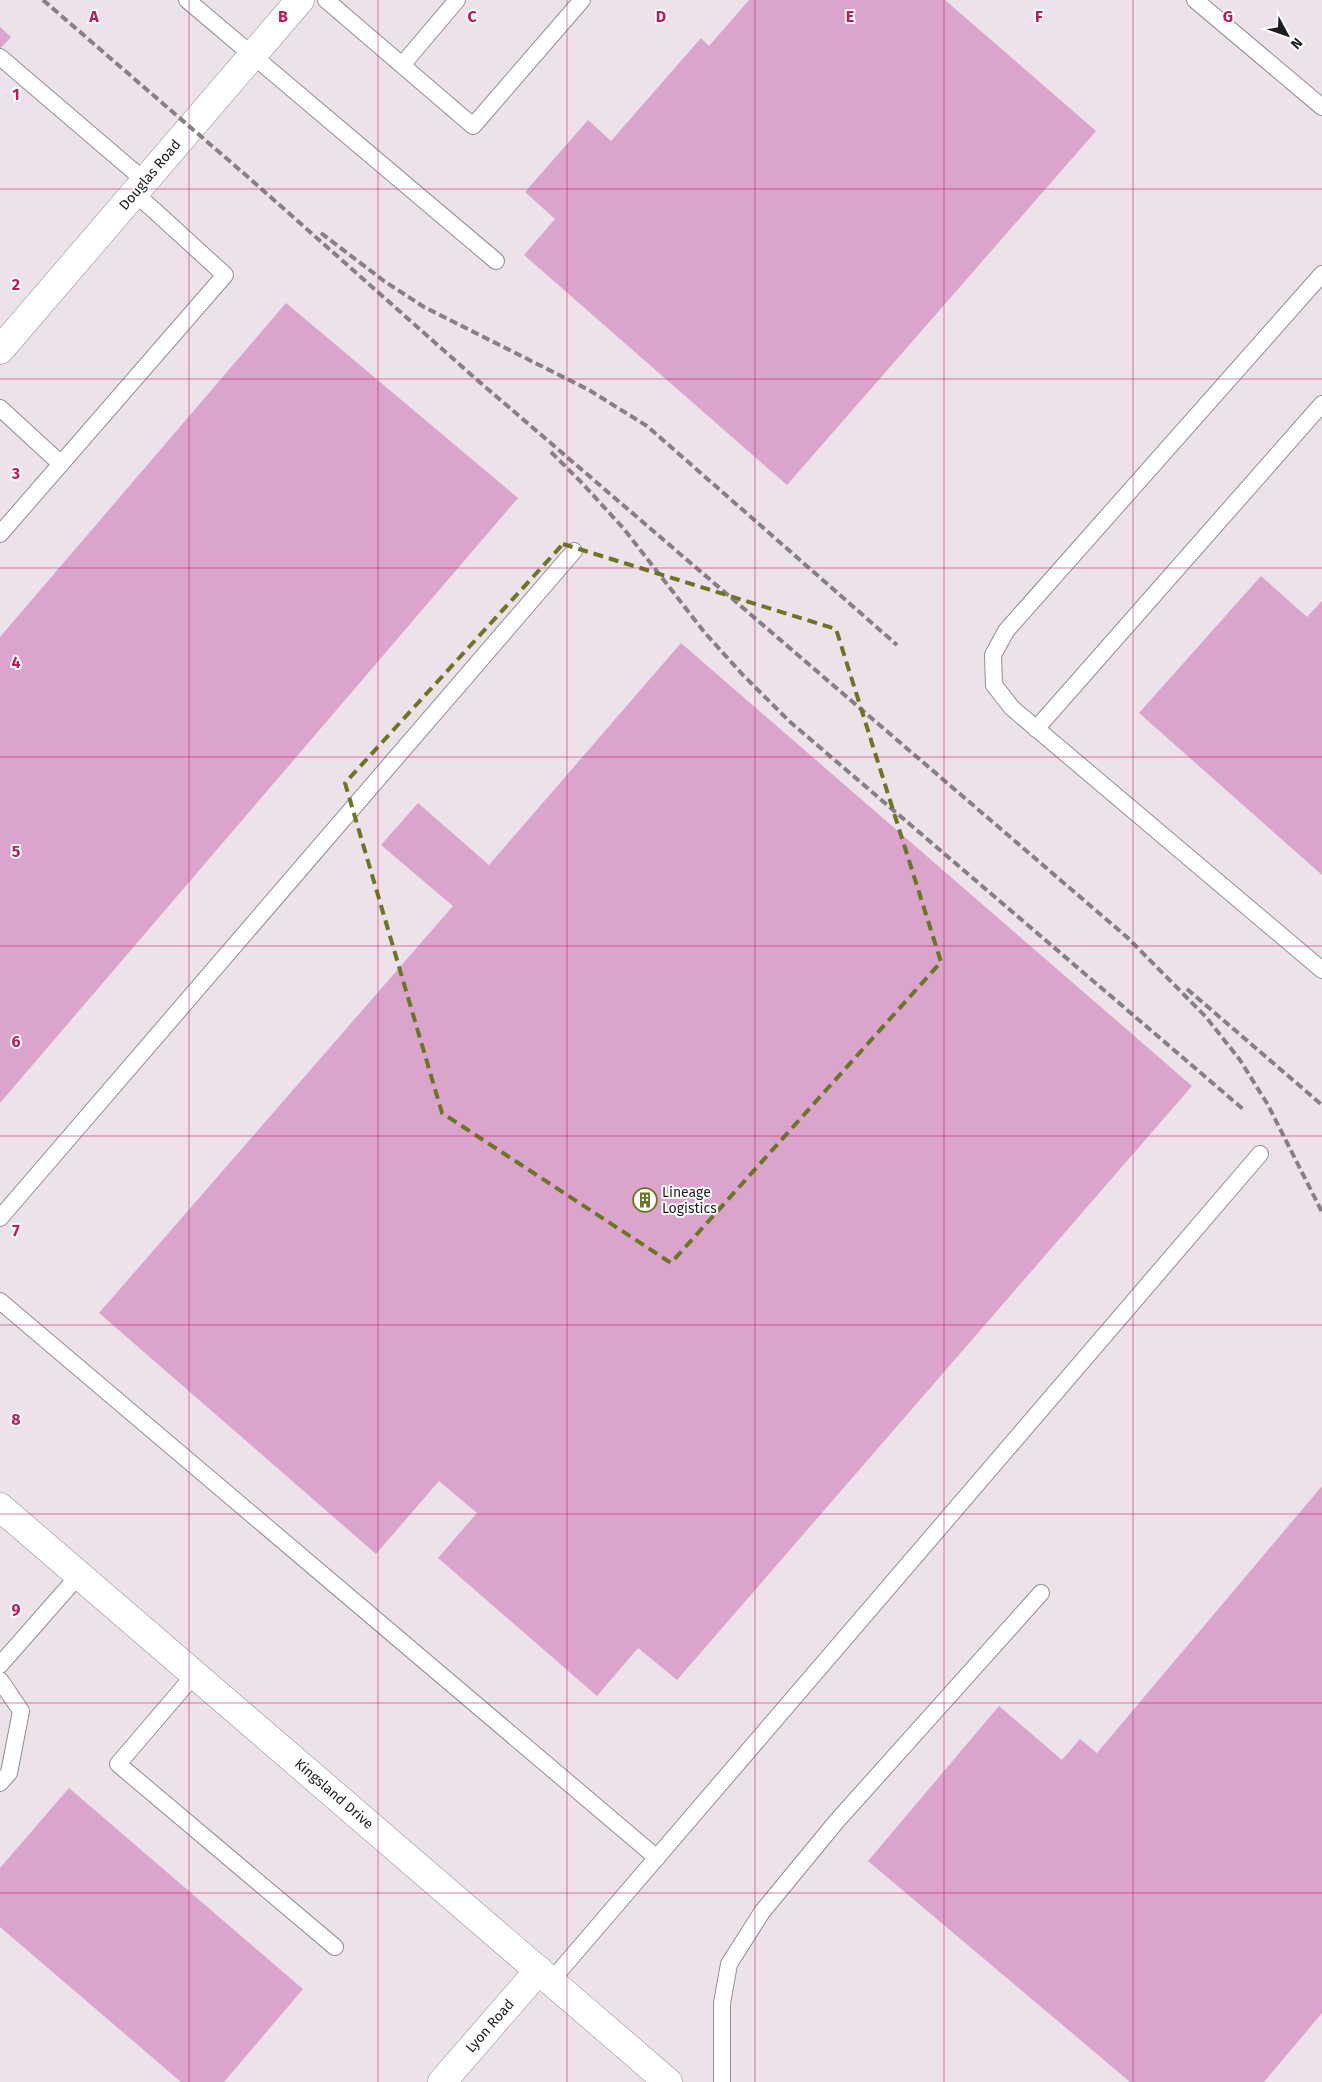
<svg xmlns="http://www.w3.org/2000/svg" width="1322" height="2082" viewBox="0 0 1322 2082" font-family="'Fira Sans',sans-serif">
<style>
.built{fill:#eee2ea}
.building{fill:#daa4cc}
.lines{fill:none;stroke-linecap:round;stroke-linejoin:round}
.lane-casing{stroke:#938e91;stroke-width:18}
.street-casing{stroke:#938e91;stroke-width:29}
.lane{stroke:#fff;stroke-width:16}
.street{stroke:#fff;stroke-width:28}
.rail{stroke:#848183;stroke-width:4;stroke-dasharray:8 4;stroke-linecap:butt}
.marked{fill:none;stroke:#6a7622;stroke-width:4;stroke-dasharray:10 6;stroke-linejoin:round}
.grid{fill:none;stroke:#c2185b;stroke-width:1;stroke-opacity:0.55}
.labels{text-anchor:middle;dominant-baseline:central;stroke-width:4;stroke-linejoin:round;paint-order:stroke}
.street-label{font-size:14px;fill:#1f1d1e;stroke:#fff}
.poi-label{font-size:14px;fill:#1f1d1e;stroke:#fff;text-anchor:start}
.grid-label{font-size:16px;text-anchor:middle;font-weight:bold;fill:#c2185b;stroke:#fff;stroke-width:4;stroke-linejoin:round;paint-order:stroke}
</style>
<rect width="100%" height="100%" fill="#f5f0f4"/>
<path class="built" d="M0,0H1322V2082H0Z"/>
<path class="building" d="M749,0H945L1096,131L787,485L524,255L555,219L525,192L588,120L611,141L701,38L709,46Z
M0,27L11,37L0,49Z
M286,303L518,498L0,1103V637Z
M1261,576L1307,617L1322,601V875L1139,713Z
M681,643L1192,1086L677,1680L638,1648L597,1696L438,1558L477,1513L439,1481L376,1554L99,1313L453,906L381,845L418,803L489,865Z
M1322,1486V2013L1264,2082H1130L868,1861L999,1706L1062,1760L1080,1739L1097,1753Z
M69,1788L303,1989L224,2082H181L0,1927V1868Z"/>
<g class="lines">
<g class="lane-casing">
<path id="lane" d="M187,0L496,261
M326,0L473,126L582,0
M1195,0L1322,107
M0,57L145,181
M402,65L457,0
M1322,274L1006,631L993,655L994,685L1012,708L1322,970
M0,408L61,464
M0,534L225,275L135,193
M1036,729L1322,404
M0,1218L574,551
M0,1301L657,1858
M0,1665L79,1575
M195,1674L118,1764L335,1947
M0,1680L21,1711L9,1773L0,1783
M551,1981L1260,1154
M722,2082V2003L729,1964L762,1912L836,1822L1041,1593"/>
</g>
<g class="street-casing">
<path id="street" d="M0,350L300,0
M0,1507L668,2082
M442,2082L539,1970"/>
</g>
<use href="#lane" class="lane"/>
<use href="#street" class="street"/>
<path class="rail" d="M43,0L248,177L476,379L1128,938L1206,1017L1240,1060L1268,1105L1322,1212
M321,233L384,281L424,307L589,390L647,426L897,645
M551,452L582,483L624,529L705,633L742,674L789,721L1243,1109
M1187,989L1322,1105"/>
</g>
<path class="marked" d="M563,544L836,629L941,962L671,1263L442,1113L345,783Z"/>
<path class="grid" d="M189,0V2082M378,0V2082M567,0V2082M755,0V2082M944,0V2082M1133,0V2082M0,189H1322M0,379H1322M0,568H1322M0,757H1322M0,946H1322M0,1136H1322M0,1325H1322M0,1514H1322M0,1703H1322M0,1893H1322"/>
<defs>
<g id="building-ring" transform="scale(1.25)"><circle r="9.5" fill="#fff" stroke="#6a7622" stroke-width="1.5"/><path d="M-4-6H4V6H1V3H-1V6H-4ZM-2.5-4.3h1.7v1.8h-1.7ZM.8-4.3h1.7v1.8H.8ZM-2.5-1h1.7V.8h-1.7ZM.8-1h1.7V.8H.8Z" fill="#6a7622"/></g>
</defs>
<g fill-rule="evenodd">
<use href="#building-ring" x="645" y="1200"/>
</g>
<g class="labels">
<g class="street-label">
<text transform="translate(150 175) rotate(-50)">Douglas Road</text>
<text transform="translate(334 1794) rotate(41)">Kingsland Drive</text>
<text transform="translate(490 2026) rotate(-49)">Lyon Road</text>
</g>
<g class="poi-label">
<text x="662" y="1192">Lineage<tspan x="662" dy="16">Logistics</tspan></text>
</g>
</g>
<g class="grid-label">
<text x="94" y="22">A</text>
<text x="283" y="22">B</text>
<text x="472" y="22">C</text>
<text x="661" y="22">D</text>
<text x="850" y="22">E</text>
<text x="1039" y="22">F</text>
<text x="1228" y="22">G</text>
<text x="16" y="100">1</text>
<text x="16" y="290">2</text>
<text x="16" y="479">3</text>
<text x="16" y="668">4</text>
<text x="16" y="857">5</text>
<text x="16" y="1047">6</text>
<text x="16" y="1236">7</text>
<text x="16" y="1425">8</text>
<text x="16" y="1615">9</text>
</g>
<g transform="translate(1287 35) rotate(131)" stroke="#ffffff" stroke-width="4" paint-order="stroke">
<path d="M0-4L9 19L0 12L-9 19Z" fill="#1f1d1e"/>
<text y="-8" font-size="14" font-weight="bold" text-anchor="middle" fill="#1f1d1e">N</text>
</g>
</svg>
